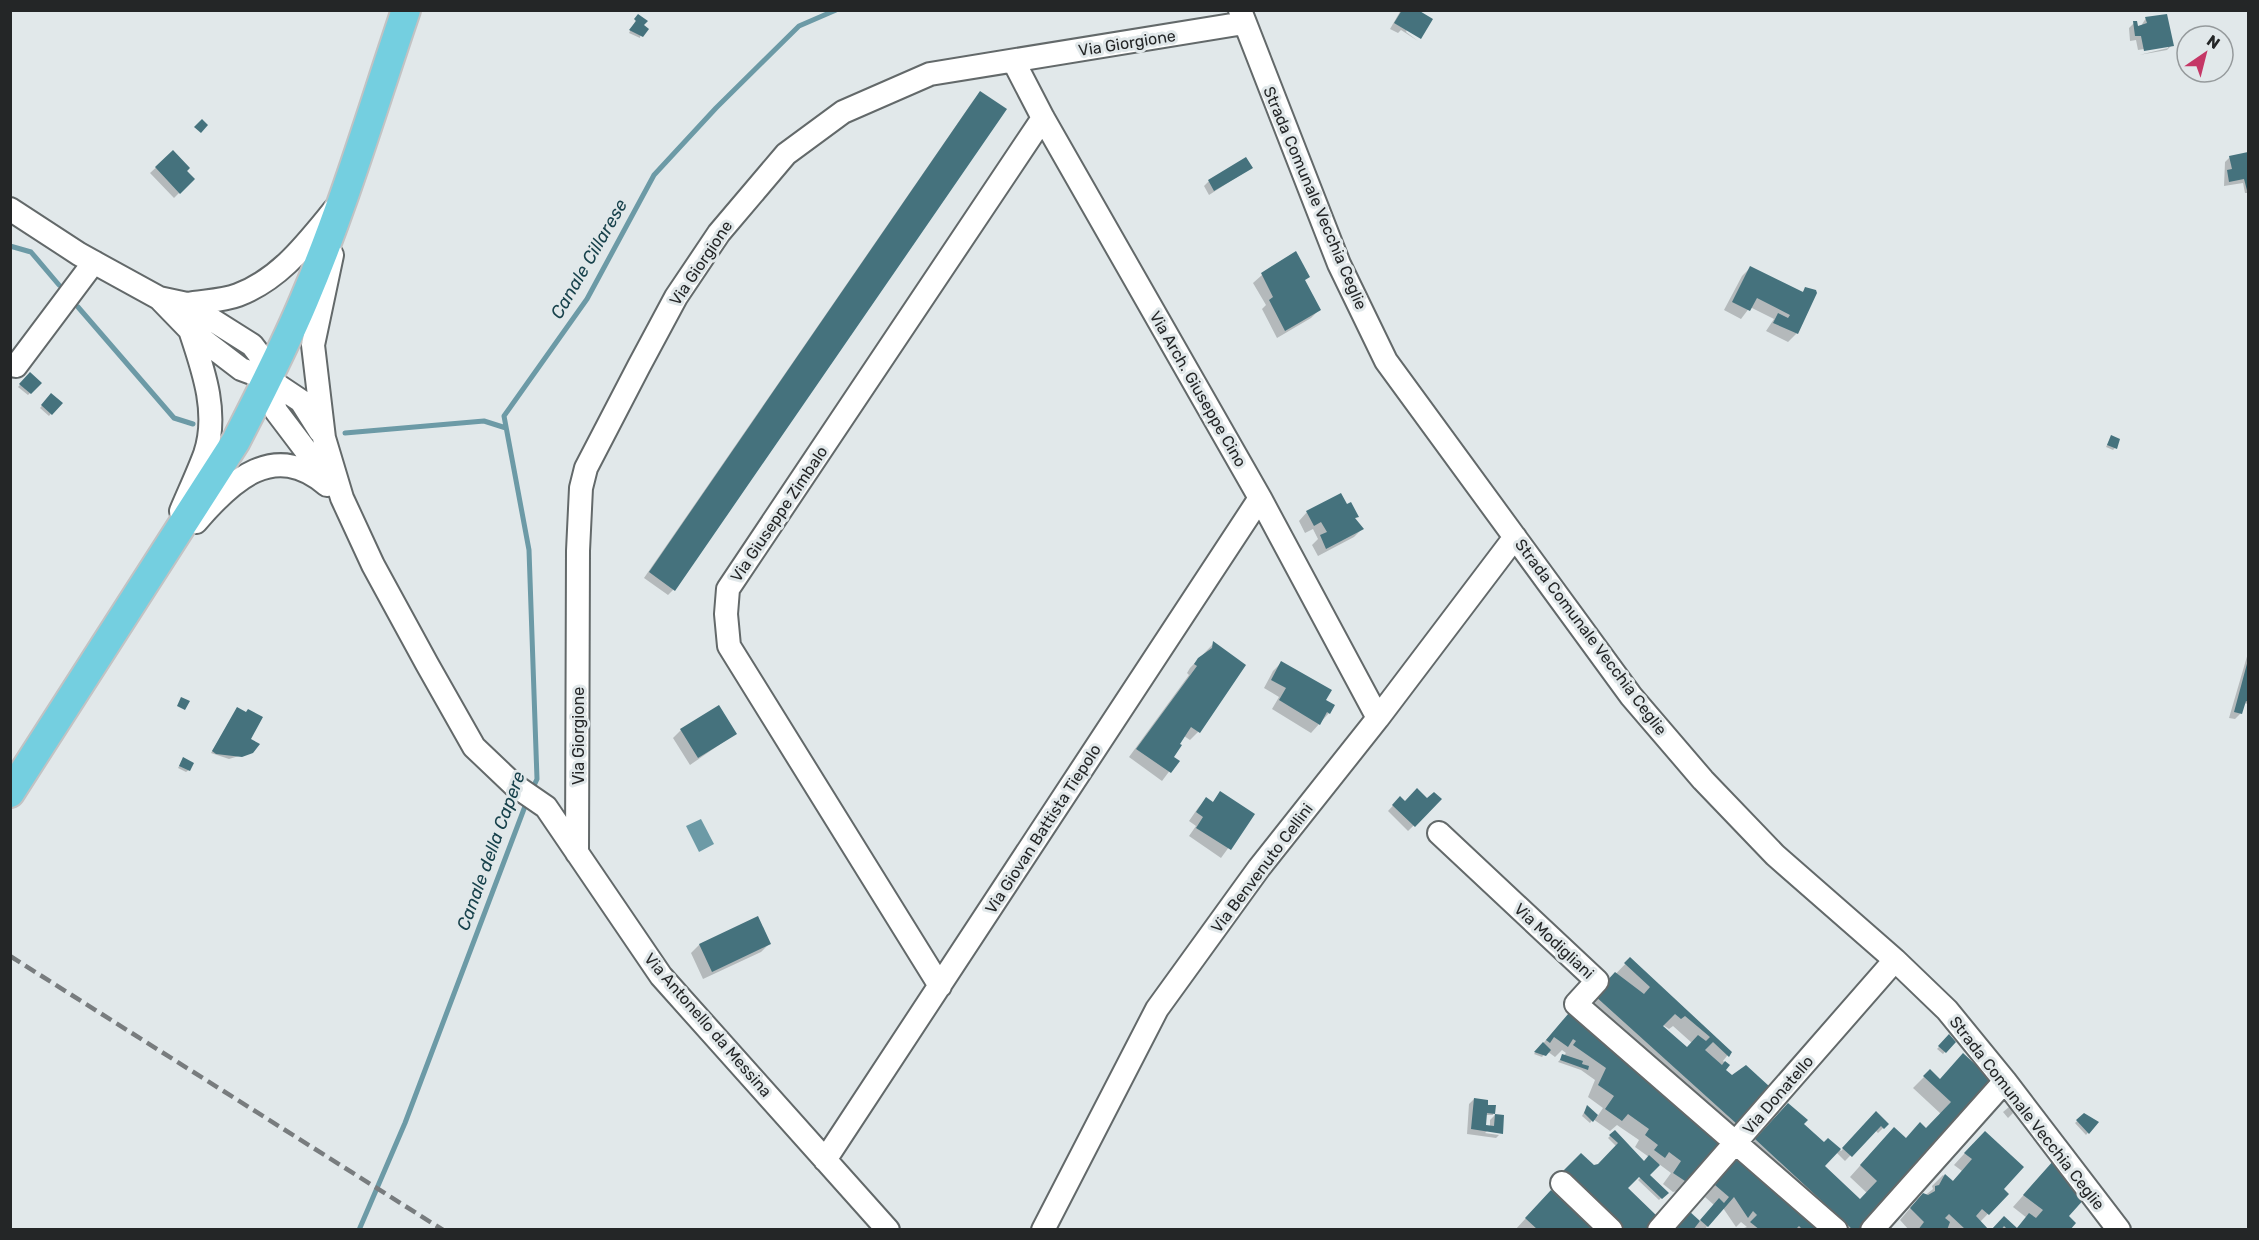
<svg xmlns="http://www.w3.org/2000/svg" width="2259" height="1240" viewBox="0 0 2259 1240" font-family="Rubik,sans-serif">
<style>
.water{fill:#6c9aa6}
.shadow{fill:#0003;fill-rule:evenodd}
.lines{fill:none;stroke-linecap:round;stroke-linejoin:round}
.stream{stroke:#6c9aa6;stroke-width:5}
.building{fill:#45727d;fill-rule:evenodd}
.minor-casing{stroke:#63696a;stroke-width:26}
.major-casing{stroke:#c2c2c3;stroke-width:32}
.minor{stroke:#fff;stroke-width:22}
.major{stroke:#74cfe0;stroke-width:28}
.rail{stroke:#787c7e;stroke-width:4.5;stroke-dasharray:12 6;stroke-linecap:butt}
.labels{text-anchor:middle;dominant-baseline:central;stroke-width:6;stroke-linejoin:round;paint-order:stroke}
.street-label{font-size:16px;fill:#242627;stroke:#e1e8ea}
.water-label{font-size:18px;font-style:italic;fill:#18424c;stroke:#e1e8ea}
</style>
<rect width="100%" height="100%" fill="#e1e8ea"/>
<path class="water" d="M701,819L714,844L699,852L686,826Z"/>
<path class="shadow" d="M1401,10H1415L1406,32L1418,41L1401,30L1398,33L1390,29Z
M638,16L642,26L640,38L629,33Z
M2146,18L2172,45L2167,50L2139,55L2168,48V45L2138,50L2136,40L2130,41L2129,28L2134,23L2136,27L2141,26Z
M975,98L673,590L668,595L644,578Z
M173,152L193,179L174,198L150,173Z
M2248,154V193H2245L2243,183L2224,186L2225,162L2230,157Z
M1251,168L1209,195L1204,186L1209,181Z
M1296,254L1304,281L1319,310L1311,318L1277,338L1262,309L1266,305L1253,283L1262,275Z
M1750,268L1801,293L1806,289L1797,333L1788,342L1766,331L1774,319L1750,307L1741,319L1724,310L1742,276Z
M30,374L40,383L28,395L18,387Z
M51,395L60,403L49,416L40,408Z
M2111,437L2115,448L2113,450L2106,447Z
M1347,506L1357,517L1354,519L1362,529L1354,537L1318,556L1312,545L1318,539L1313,529L1305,533L1299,521L1307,512Z
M1214,643L1244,666L1198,732L1190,740L1184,736L1172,757L1177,761L1162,781L1129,757L1189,675L1187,673L1190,668Z
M2248,653V704L2244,703L2240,714L2235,719L2229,718Z
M1281,663L1324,701L1329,713L1311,733L1272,709L1279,697L1264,688L1273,671Z
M237,709L245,746L252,752L229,759L211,753Z
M681,730L735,734L690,765L673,738Z
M182,761L189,770L186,772L178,768Z
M1221,793L1253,814L1221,858L1189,836L1196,826L1189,821L1198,808L1206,799L1212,803Z
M1400,798L1405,803L1440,800L1408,831L1388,811Z
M769,944L761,952L703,979L691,953L699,945Z
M1630,959L1730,1052L1723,1061L1728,1065L1724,1070L1737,1124L1726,1135L1584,1007ZM1663,1025L1669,1029L1673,1026L1692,1043L1687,1048L1662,1027Z
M1563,1020L1717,1137L1689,1179L1677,1191L1673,1192L1663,1184L1671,1173L1659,1164L1648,1175L1666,1193L1659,1200L1638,1180L1643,1175L1641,1173L1626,1189L1644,1230H1607L1593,1166H1598L1617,1147L1608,1138L1614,1132L1644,1163L1649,1157L1635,1147L1639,1140L1617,1125L1610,1131L1593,1119L1590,1123L1582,1116L1587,1107L1597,1117L1603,1108L1588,1097L1595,1080L1581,1070L1558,1062L1566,1053L1562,1050L1555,1057L1547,1051L1542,1057L1534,1054Z
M1949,1036L1954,1042L1943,1054L1937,1049Z
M1930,1071L1958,1112L1865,1230H1830L1745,1151L1777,1116L1802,1124L1824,1144L1828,1140L1841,1151L1876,1113L1887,1124L1878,1133L1875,1130L1845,1161L1836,1152L1823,1166L1860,1201L1867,1193L1850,1177L1883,1140L1905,1139L1926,1130L1941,1114L1913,1088Z
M1474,1099L1486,1109L1494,1107L1493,1115L1503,1116L1501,1132L1488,1130L1485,1133L1499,1135L1496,1138L1467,1134L1469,1104ZM1486,1115H1495L1490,1120V1127L1485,1126Z
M2009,1107L2013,1113L2008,1118L2003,1112Z
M2084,1115L2097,1122L2086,1135L2075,1123Z
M1973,1144L2007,1194L1980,1222L1987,1230H1909L1900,1220L1912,1206L1933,1189L1932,1186L1943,1175L1952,1182L1962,1171L1954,1165Z
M1729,1169L1820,1230H1738L1747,1227L1741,1222L1736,1227L1723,1208L1704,1230H1674L1699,1222L1714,1205L1705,1197Z
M2043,1173L2066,1217L2068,1230H2004L2001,1227L2004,1218L2016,1229L2027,1218L2013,1207Z
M1540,1203L1592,1230H1515Z"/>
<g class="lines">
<path class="stream" d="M10,246L31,252L59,285
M78,307L174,418L193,424
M345,433L484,421L506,428
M532,790L537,779L529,550L504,416L587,299L654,175L716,108L799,26L836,10
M359,1230L405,1123L527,801"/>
</g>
<path class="building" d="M1402,10H1418L1433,19L1421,39L1394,23Z
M638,14L648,21L644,25L649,29L643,37L629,30L636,21L634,19Z
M2167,14L2174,46L2144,51L2141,36H2135L2133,21H2137L2138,26L2147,23L2145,17Z
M980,91L1007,109L675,591L649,572Z
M202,119L208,125L201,133L194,127Z
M173,150L190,168L187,171L195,179L180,194L155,167Z
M2248,152V194L2244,179L2229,182L2227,170L2232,169L2229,156Z
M1246,157L1253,168L1214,191L1208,180Z
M1296,251L1310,277L1305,280L1321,310L1285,331L1269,300L1273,297L1261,273Z
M1750,266L1803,292L1805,287L1816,290L1817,293L1798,334L1773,323L1778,313L1788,318L1790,315L1757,298L1750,311L1732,302Z
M30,372L42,383L31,394L19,384Z
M51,393L63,403L52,415L41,405Z
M2111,435L2120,439L2117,449L2107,445Z
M1341,493L1347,504L1351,502L1359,517L1355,518L1364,529L1326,549L1320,535L1327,532L1321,522L1314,526L1306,511Z
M1213,641L1246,665L1200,733L1191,727L1180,744L1182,745L1174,757L1180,761L1171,773L1136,749L1197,666L1194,664L1198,658L1212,648Z
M2248,660V702L2246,701L2242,714L2234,712Z
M1281,661L1332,690L1326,700L1335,705L1330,714L1327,712L1320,725L1279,700L1286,688L1271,680Z
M181,697L190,701L185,710L177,706Z
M719,705L737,734L698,758L680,729Z
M237,707L246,712L248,709L263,717L251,739L260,744L253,753L242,757L216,754L212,751Z
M183,757L194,763L190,771L179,766Z
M1417,788L1427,798L1434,792L1442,799L1415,827L1392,805L1400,796L1405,801Z
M1220,791L1255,814L1231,850L1196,828L1203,817L1196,812L1206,797L1213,802Z
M758,916L771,944L712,972L699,944Z
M1630,957L1732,1052L1729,1057L1713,1042L1705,1050L1722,1065L1725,1061L1730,1065L1726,1070L1732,1075L1746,1065L1770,1087L1738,1125L1594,995L1615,972L1644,994L1650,987L1624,963ZM1675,1014L1681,1019L1685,1016L1710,1037L1706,1041L1698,1035L1687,1047L1663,1026Z
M1574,1007L1719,1137L1715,1141L1720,1146L1690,1180L1685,1181L1673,1173L1681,1161L1669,1152L1665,1158L1654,1150L1658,1145L1645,1135L1649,1129L1628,1114L1622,1121L1605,1109L1614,1096L1598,1085L1606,1068L1573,1045L1576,1041L1573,1039L1568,1047L1554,1037L1550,1043L1546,1040Z
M1949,1034L1956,1042L1946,1053L1938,1046Z
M1543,1042L1551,1050L1546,1056L1534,1052Z
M1963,1053L1991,1079L1961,1112L1969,1120L1867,1230H1853L1755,1139L1788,1103L1808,1120L1804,1124L1824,1142L1828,1138L1841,1149L1825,1166L1860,1199L1877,1181L1860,1165L1894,1127L1906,1138L1920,1122L1926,1128L1951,1102L1923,1076L1930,1069L1940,1079Z
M1562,1054L1583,1061L1582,1064L1589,1066L1588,1070L1560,1060Z
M1474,1098L1488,1100V1105H1496L1495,1114L1487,1113L1486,1125L1494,1126L1495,1114L1504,1115L1503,1134L1471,1129Z
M1587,1105L1598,1115L1593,1122L1584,1113Z
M1876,1111L1889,1124L1884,1129L1881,1126L1852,1157L1842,1148Z
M2084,1113L2099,1122L2089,1134L2076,1120Z
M1615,1130L1644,1161L1649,1155L1660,1165L1650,1175L1669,1193L1662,1199L1639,1177L1628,1188L1657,1216L1646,1230H1623L1563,1171L1581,1153L1594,1165L1598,1164L1618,1143L1609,1135Z
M1985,1131L2024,1167L2004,1189L2009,1194L1989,1215L1982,1209L1976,1216L1989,1230H1966L1949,1214L1945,1218L1950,1222L1947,1230H1918L1924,1222L1910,1208L1923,1193L1928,1195L1935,1191V1186L1939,1185L1945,1174L1953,1181L1972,1159L1964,1153Z
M1740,1155L1822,1230H1803L1799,1226L1795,1230H1760L1750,1222L1757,1215L1753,1211L1748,1218L1734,1197L1708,1227L1700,1220L1719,1198L1724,1203L1729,1197L1715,1185Z
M2054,1160L2086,1197L2069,1216L2076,1223L2070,1230H2008L2004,1226L2001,1230H1991L2004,1216L2017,1228L2029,1213L2036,1218L2043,1210L2023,1195Z
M1551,1190L1594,1230H1538L1525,1218Z
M1689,1211L1700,1221L1693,1230H1673Z"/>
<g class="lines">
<g class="minor-casing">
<path id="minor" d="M1240,10L1339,264L1386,361L1631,696L1703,780L1775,855L1895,960L1947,1010L2005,1081L2119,1230
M1014,62L1043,118L1260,498L1378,718
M10,209L79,254L159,298L187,304L252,345L262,358L276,411L332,485
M332,255L313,345L324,438L342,498L373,565L427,664L474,747L514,785L546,807L661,976L888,1230
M159,298L190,330L241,369L268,379L301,401L320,431
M187,304C203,301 222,301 238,295C280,279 306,244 334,210
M16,366L94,262
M181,511C189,492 198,473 205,454C219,413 203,369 190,330
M196,522C232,480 274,440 327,485
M1439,833L1597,981L1576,1004L1836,1230
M577,853L578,551L581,488L586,468L639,366L676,297L719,233L786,154L843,112L930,74L1244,23
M940,986L729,646L726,614L728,589L1043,118
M825,1160L1260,498
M1562,1183L1611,1230
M1043,1230L1157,1009L1259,868L1378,718L1515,537
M1659,1230L1895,960
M1872,1230L2005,1081"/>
</g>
<g class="major-casing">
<path id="major" d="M10,793L236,441C260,394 284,348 304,300C344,206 373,107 406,10"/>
</g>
<use href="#minor" class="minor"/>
<use href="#major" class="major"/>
<path class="rail" d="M10,956L443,1230"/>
</g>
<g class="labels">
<g class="street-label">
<text transform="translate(1127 43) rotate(-9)">Via Giorgione</text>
<text transform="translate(1315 198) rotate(67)">Strada Comunale Vecchia Ceglie</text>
<text transform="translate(701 263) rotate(-56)">Via Giorgione</text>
<text transform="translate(1198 389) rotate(60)">Via Arch. Giuseppe Cino</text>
<text transform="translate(779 514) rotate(-56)">Via Giuseppe Zimbalo</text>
<text transform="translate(1591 637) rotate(53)">Strada Comunale Vecchia Ceglie</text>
<text transform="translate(578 736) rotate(-90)">Via Giorgione</text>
<text transform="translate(1043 829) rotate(-57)">Via Giovan Battista Tiepolo</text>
<text transform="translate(1262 868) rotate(-53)">Via Benvenuto Cellini</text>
<text transform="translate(1554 941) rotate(43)">Via Modigliani</text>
<text transform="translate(708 1025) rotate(49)">Via Antonello da Messina</text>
<text transform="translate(1778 1095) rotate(-49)">Via Donatello</text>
<text transform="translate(2027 1113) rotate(52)">Strada Comunale Vecchia Ceglie</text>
</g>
<g class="water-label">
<text transform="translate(589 259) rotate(-60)">Canale Cillarese</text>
<text transform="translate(491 851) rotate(-70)">Canale della Capere</text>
</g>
</g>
<rect width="2259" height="1240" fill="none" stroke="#242627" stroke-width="24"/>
<g transform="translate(2205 54) rotate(35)"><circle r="28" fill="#e1e8ea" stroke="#959a9c" stroke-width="1.5"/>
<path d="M0-4.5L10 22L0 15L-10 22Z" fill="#c53766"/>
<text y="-9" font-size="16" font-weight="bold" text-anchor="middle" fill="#242627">N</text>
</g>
</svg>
